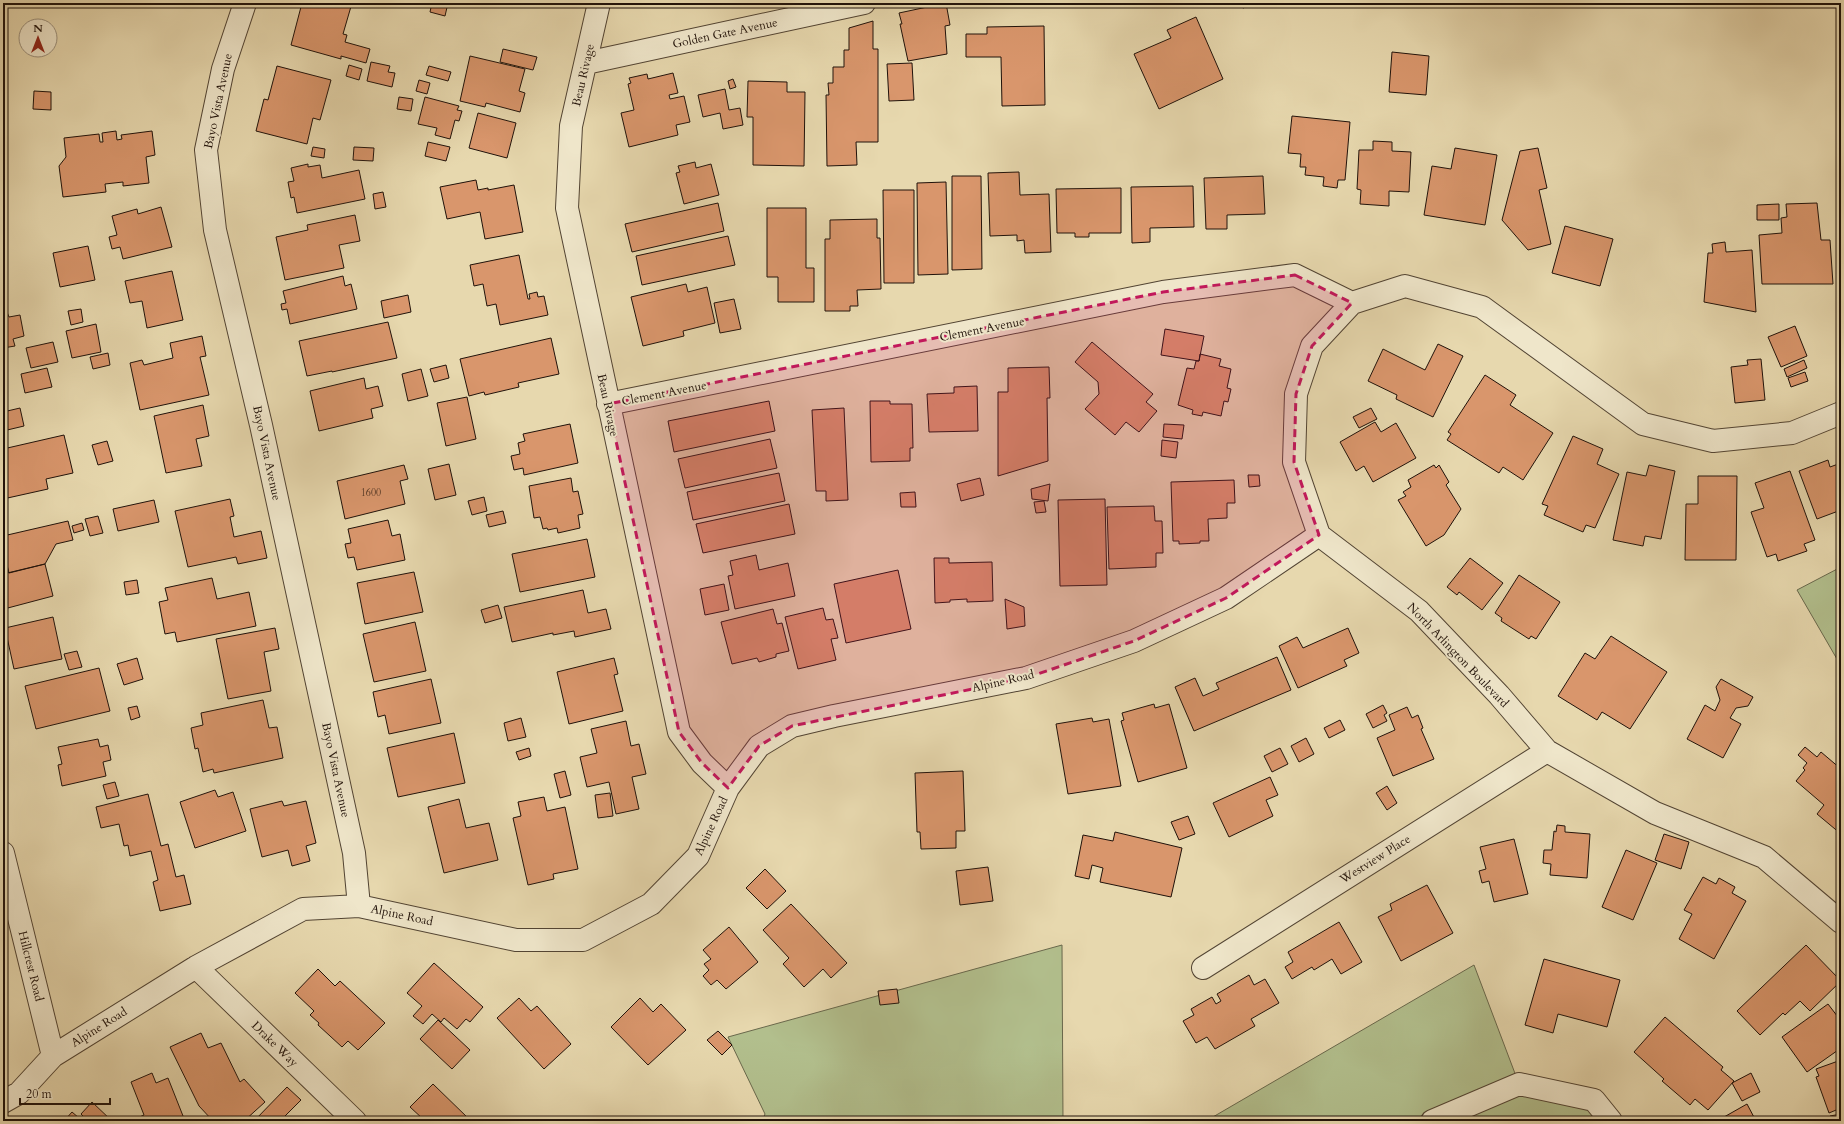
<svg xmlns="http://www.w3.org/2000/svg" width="1844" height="1124" viewBox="0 0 1844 1124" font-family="Cardo,serif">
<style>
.green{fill:#b2bf8d;stroke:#69684c}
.building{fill:#d9966c;stroke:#20120a}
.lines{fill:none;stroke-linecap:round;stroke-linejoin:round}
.street-casing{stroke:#524433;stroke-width:24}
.street{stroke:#efe6ca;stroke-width:22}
.marked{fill:#c2185b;fill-opacity:0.2;stroke:#c2185b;stroke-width:3;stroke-dasharray:8 5;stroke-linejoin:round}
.labels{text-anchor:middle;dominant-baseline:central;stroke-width:4;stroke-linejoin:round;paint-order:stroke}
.number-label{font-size:10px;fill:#4e3322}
.street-label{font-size:12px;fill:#20120a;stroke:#efe6ca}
</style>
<rect width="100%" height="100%" fill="#e7d8ae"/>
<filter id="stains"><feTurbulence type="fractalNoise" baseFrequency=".005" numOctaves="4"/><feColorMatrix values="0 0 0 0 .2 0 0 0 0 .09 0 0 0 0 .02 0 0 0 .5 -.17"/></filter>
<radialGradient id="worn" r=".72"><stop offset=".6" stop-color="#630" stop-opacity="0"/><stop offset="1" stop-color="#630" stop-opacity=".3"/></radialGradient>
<path class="green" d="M1841,567V666L1797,590Z
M1062,945L1063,1121H762L765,1114L728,1037Z
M1474,965L1519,1084L1594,1100L1611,1121H1206Z"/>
<path class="building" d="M302,3H352L343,34L347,35L345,42L370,49L366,63L341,56V59L291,45Z
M432,3H448L445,16L430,12Z
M516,3H536L535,7Z
M946,3L950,25L945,26L947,54L908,61L900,24H902L899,13Z
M1227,3H1245L1244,8Z
M1196,17L1223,79L1159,109L1134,54L1171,38L1167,30Z
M873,21V49H878V142H856L857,165L827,166L826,95H829L828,83H833V67H844V50H849V28Z
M1044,26L1045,105L1002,106L1001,57H966V34H987V27Z
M503,49L537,57L533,70L500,62Z
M1392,52L1429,56L1426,95L1389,92Z
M470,56L525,69L519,91L525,93L520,112L486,103L485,107L460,101Z
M371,62L390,66L388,72L395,73L392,87L367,81Z
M912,63L914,100L889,101L887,64Z
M349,65L362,69L359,80L346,76Z
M277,66L331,80L320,120L313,118L307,144L256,131L264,99L268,100Z
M429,66L451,72L448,81L426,75Z
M673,73L678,93L669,95L670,99L684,96L690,122L676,125L678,135L629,147L621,113L634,110L628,84L631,83L629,78L647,74L648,79Z
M733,79L736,87L730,89L728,81Z
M419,80L430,83L427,94L416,91Z
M748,81L787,82V92H805L804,166L753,165V117H747Z
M725,89L729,110L740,108L743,125L723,129L720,113L703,117L698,95Z
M34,91L51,92V110L33,109Z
M399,97L413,99L411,111L397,109Z
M425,97L459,106L457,110L462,111L459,121L455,120L450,139L435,135L437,128L418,124Z
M478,113L516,123L507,158L469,148Z
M1292,116L1350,122L1345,180H1338L1337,188L1323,186L1324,177L1305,175L1306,167H1300L1301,154L1288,153Z
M116,131L117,140L122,139L121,135L152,131L155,155L146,157L149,183L123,186V182L105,184L106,192L63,197L59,166L66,157L64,138L99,134L100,142H103L102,133Z
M1373,141L1392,142V151L1411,152L1409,192L1389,191V206L1360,204L1361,190L1357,189L1359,150H1373Z
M428,142L450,147L446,161L425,156Z
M313,147L325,149L324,158L311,156Z
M354,147L374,148L373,161L353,160Z
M1455,148L1497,155L1485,225L1424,215L1432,166L1451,169Z
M1538,148L1547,188L1539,190L1551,244L1528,250L1502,220L1520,151Z
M695,162L696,168L711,164L719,195L684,204L676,173L680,172L678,166Z
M308,164V167L320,165L322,178L359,170L365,199L297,213L294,197L291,198L288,182L294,181L291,168Z
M1019,172L1020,195L1049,194L1051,252L1025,253L1024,240L1017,241V235L990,236L988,173Z
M952,176H981L982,269L952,270Z
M1263,176L1265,214L1227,215V229H1206L1204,178Z
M476,180L478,190L488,188V190L514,185L523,232L485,239L480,212L447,219L440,187Z
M946,182L948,274L918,275L917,183Z
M1193,186L1194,227L1150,228V242L1132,243L1131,187Z
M1121,188V233H1089V237H1075V233H1057L1056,189Z
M883,190H914V283H884Z
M383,192L386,207L375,209L373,194Z
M718,203L724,231L632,252L625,224Z
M1817,203L1821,240H1830L1833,284H1762L1759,235L1782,233L1781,218L1787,217L1786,204Z
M1779,204V220H1757V205Z
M161,207L172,247L123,259L120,247L112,249L109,237L117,235L112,216L137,209L138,214Z
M767,208H806V268H814V302H778V277H767Z
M355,215L360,241L339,245L344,268L285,280L276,237L308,230L307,225Z
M877,219V238H880L881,289L857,290L858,306H850V311H825V239H830V220Z
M1565,226L1613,239L1600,286L1552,273Z
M728,236L735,265L642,285L636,256Z
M1725,242L1726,252L1752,250L1756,312L1704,302L1708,253H1713L1712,244Z
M88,246L95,280L60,287L53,253Z
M519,255L528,299H530L529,294L537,292L538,297L544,296L548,315L500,325L496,304L487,306L483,284L474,286L470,265Z
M172,271L183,320L147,328L142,301L130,303L125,281Z
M343,276L345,286L351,284L357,309L290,324L287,309L282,310L281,304L286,303L283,291Z
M686,284L688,292L707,287L715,323L683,331L684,336L643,346L631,297Z
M408,295L411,312L384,318L381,301Z
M734,299L741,329L720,333L714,303Z
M81,309L83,322L71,325L68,311Z
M7,312L9,317L20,315L24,336L13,339L15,346L3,348V313Z
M388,322L397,358L332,372V371L307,376L299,341Z
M96,324L101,352L72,358L66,331Z
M1795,326L1807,356L1781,367L1768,337Z
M1165,329L1204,336L1199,361L1161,355Z
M202,336L206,356L200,357L209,395L140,410L130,363L142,360L144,365L173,358L170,343Z
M551,338L559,374L518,383L519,387L485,395L484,392L469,396L460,359Z
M53,342L58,362L31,368L26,348Z
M1092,342L1153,394L1146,402L1157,411L1139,432L1126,422L1115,435L1085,409L1099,394L1098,382L1075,362Z
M1438,344L1463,356L1433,417L1396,399L1397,395L1368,381L1383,349L1425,370Z
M108,353L110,365L93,369L90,357Z
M1200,354L1221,359L1219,366L1231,369L1227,388L1231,389L1228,402L1224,401L1221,416L1203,412L1202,416L1192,414L1193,410L1178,405L1187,368L1194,369L1196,361H1199Z
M1761,359L1765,400L1735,403L1731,367L1748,365L1747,360Z
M1804,360L1807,368L1787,377L1784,369Z
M446,365L449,378L434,382L430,369Z
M1049,367L1050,398H1047L1048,461L998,476V392H1008V368Z
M47,368L52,387L25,393L21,374Z
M421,369L428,396L408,401L402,374Z
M1805,372L1808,381L1791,387L1788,378Z
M1485,375L1516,395L1510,405L1553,433L1523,480L1503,467L1499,473L1447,440L1451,434L1448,432Z
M364,378L366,389L378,386L383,406L371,409L373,418L319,431L310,391Z
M977,386L978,431L929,432L927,394L954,393V387Z
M467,397L476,439L446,446L437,403Z
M769,401L775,431L674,452L668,421Z
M870,401H890V404H912L913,448H910V461L871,462Z
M203,405L209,436L196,439L202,466L166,473L154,416Z
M20,408L24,426L3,431V410V412Z
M844,408L848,500L826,501V491H816L812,410Z
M1371,408L1377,419L1359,428L1353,417Z
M1375,422L1381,432L1396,423L1416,458L1373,482L1364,466L1356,471L1340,442Z
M570,424L578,463L524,475L523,468L514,470L511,456L520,454L518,443L525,441L523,434Z
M1164,424L1184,425L1182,439L1163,437Z
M64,435L73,473L46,479L48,489L3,499V449Z
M1573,436L1603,449L1597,464L1619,474L1595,528L1586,525L1583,532L1544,515L1548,506L1542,504Z
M770,439L777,468L685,488L678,459Z
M1162,440L1178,442L1176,458L1161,456Z
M107,441L113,461L98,465L92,445Z
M1828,460L1830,467L1841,463V510L1817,519L1799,471Z
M449,464L456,495L435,500L428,469Z
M404,465L408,479L400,481L405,504L345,519L337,481Z
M1434,465L1436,468L1439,465L1449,482L1446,485L1461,509L1444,535L1426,546L1398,500L1406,496L1403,492L1411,487L1408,480Z
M1649,465L1675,471L1661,539L1645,536L1643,546L1613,540L1627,472L1646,476Z
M1790,471L1815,540L1804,544L1807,551L1778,561L1776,554L1767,557L1751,512L1764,508L1755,483Z
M779,473L785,501L693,520L687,492Z
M1248,475H1259L1260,486L1249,487Z
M1698,476H1737L1736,560H1685L1686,504H1698Z
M571,478L573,492L578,491L583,514L578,515L580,528L558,533L557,528L548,530L547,528L543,529L540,517L534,518L529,486Z
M980,478L984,495L961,501L957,484Z
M1234,480L1235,503H1227V518L1208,519L1209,541H1200V543L1179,544V541H1173L1171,482Z
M1050,484L1048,501L1032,499L1031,489Z
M915,492L916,507H901L900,493Z
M484,497L487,511L472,515L468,501Z
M230,499L234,516L230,517L234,537L261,531L267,558L238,564L236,557L188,567L175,511Z
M1105,499L1107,585L1060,586L1058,500Z
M154,500L159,522L118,531L113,509Z
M1044,501L1046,512L1036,513L1034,502Z
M789,504L795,534L703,553L696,524Z
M1154,506L1155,521H1162L1163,553H1156V567L1109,569L1107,507Z
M503,511L506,523L489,527L486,515Z
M98,516L103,533L90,536L85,519Z
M388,520L392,536L400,534L405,560L357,570L354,557L348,558L345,544L351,543L348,529Z
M68,521L73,540L56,544L45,564L9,573L3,549V536Z
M82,523L84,530L74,533L72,526Z
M587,539L595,577L520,592L512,554Z
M756,555L759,570L788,563L795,596L735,609L728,576L733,575L730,561Z
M934,558H949V563L992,562L993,601L967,602V599L950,600V602L935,603Z
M1470,558L1503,583L1482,610L1459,592L1457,595L1447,587Z
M45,564L53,596L4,609L3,574Z
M898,570L911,629L846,643L834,584Z
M414,572L423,612L365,624L357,583Z
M1519,575L1560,602L1536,639L1531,636L1529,639L1501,621L1502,618L1495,613Z
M212,578L217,599L249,592L256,626L177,642L175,632L165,634L159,602L168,600L165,588Z
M137,580L139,593L126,595L124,582Z
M724,584L729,610L705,615L700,589Z
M583,590L588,613L606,609L611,629L575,637L574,631L553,635V633L512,642L504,607Z
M1005,599L1024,607L1025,626L1007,629Z
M498,605L502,618L485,623L481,610Z
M823,608L826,620L833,619L838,638L831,639L836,660L798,669L785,617Z
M773,609L777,624L782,623L789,651L776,654V657L759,662L757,658L732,664L721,622Z
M53,617L62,659L14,669L5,628Z
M415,622L426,671L374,682L363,634Z
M275,628L279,649L264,652L271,691L228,699L216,639Z
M1348,628L1359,653L1344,660L1347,666L1298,688L1279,646L1297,637L1303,648Z
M1611,636L1667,672L1630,729L1602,712L1597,720L1558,696L1585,653L1595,659Z
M77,651L82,667L69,670L64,654Z
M1277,657L1291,690L1194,731L1175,687L1195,678L1203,696L1219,689L1216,683Z
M137,658L143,679L124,685L117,664Z
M614,658L618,674L614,675L623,711L569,724L557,672Z
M99,668L110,711L36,729L25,686Z
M431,679L441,723L389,734L385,715L378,717L373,692Z
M1721,679L1753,697L1748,706L1736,708L1730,718L1741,724L1723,758L1687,739L1705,705L1715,711L1720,700L1716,687Z
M263,700L269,728L277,727L283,758L214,773L213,769L203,772L198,748L195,749L191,728L203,725L201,713Z
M1154,704L1155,708L1169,704L1187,768L1138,782L1121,721L1124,720L1122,713Z
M1383,705L1387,713L1384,715L1387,721L1373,728L1366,714Z
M137,706L140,717L131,720L128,708Z
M1407,707L1412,718L1418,715L1423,728L1421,729L1434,759L1393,776L1377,738L1395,730L1389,715Z
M521,718L526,737L508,741L504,723Z
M1092,718L1093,722L1109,719L1121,786L1068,794L1056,724Z
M1340,720L1345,730L1329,738L1324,728Z
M626,721L631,746L639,744L646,774L632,777L639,809L616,814L609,782L587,787L580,757L597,753L591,729Z
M454,733L465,783L398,797L387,748Z
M1306,738L1314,754L1299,762L1291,746Z
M98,739L100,747L108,745L111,760L103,762L106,776L62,786L58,765L62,764L58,747Z
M1805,747L1817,757L1821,752L1841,769V834L1817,814L1824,805L1796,781L1805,770L1803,768L1807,763L1798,755Z
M529,748L531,756L519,760L516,752Z
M1280,748L1288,764L1272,772L1264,756Z
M565,771L571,795L560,798L554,774Z
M963,771L965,831H956V848L921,849L920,832H917L915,773Z
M1270,777L1278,795L1266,800L1273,816L1229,837L1213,803Z
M115,782L119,796L107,799L103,785Z
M1387,786L1397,803L1387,810L1376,793Z
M215,790L218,797L233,792L246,831L195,848L180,802Z
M610,793L613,816L598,818L595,795Z
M148,794L161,846L168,844L176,877L184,875L191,904L160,911L153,882L158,880L151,851L130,856L128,845L124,846L119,824L101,828L96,807Z
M544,797L547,811L565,807L578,869L553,874L554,879L528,885L513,818L521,816L518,802Z
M459,799L466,828L489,823L498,860L444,873L428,807Z
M282,801L284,806L306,801L316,843L306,846L310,861L292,866L288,850L262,857L250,809Z
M1188,816L1195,834L1179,840L1171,822Z
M1557,825L1565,826V832L1590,834L1587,878L1550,875L1551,864L1543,863L1544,850H1552L1554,831L1556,832Z
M1115,832L1182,848L1171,897L1100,882L1103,868L1092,865L1089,879L1075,876L1083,835L1113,841Z
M1664,834L1689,842L1681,869L1655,860Z
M1514,839L1528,894L1494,902L1489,881L1482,883L1479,871L1486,869L1480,847Z
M1626,850L1657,863L1633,920L1602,907Z
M988,867L993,901L960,905L956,871Z
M765,869L786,891L767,909L746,888Z
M1703,877L1716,884L1719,878L1735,887L1732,893L1746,901L1714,959L1679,939L1692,914L1684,910Z
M1427,885L1453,933L1401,961L1378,917L1392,910L1390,904Z
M791,904L847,963L831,978L823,969L804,987L783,964L789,958L763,930Z
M1339,922L1362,962L1341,974L1332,959L1314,970L1312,967L1292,979L1285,967L1293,962L1288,952Z
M729,927L758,962L726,989L717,980L711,985L703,976L709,970L704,964L711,959L703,950Z
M1806,945L1841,981L1810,1011L1800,1001L1785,1015L1783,1013L1760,1035L1737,1011Z
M1544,959L1620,980L1607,1027L1558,1014L1553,1033L1525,1025Z
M434,963L483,1007L470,1022L466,1019L457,1029L444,1018L441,1022L432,1014L423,1024L413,1016L422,1006L407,993Z
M318,969L335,986L340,981L385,1023L358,1050L348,1041L342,1047L318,1025L319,1023L310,1015L314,1011L295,993Z
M1249,975L1254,985L1265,979L1279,1003L1251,1019L1255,1026L1215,1049L1207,1037L1196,1043L1183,1021L1194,1015L1191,1009L1212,997L1216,1004L1221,1001L1217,994Z
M897,989L899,1003L880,1005L878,991Z
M519,998L531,1011L537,1006L571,1044L544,1069L497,1018Z
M640,998L653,1012L661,1004L686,1030L648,1065L611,1027Z
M1828,1004L1841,1021V1048L1807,1072L1782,1037Z
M1665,1017L1723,1067L1721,1070L1734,1081L1708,1110L1695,1099L1690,1105L1662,1081L1664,1079L1634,1052Z
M438,1020L470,1050L452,1069L420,1039Z
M718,1031L732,1045L722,1055L707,1040Z
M201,1033L208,1048L221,1043L240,1082L244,1079L265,1102L244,1121H213L199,1106L170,1047Z
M1841,1060V1108L1829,1113L1816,1077L1819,1076L1816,1069Z
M152,1073L156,1083L168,1078L185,1121H130L144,1115L131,1082Z
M1751,1073L1760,1092L1742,1101L1732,1083Z
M433,1084L469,1119L467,1121H421L423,1119L410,1107Z
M287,1087L301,1100L284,1117L288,1121H254Z
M92,1102L112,1121H88L81,1114Z
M1747,1104L1756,1121H1717Z
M72,1112L79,1118L81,1116L86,1121H64Z
M1841,1114V1121H1831L1830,1116Z"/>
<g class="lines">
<g class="street-casing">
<path id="street" d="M245,3L223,69L206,150L215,230L261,425L354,853L359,906
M599,3L571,126L567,208L679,732L702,763L728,788
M586,63L864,3
M608,404L1163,292L1295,275L1352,303
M1841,413L1792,433L1713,441L1643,424L1482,307L1405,286L1352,303L1312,346L1296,394L1294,462L1319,535L1419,611L1499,695L1547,751L1655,813L1764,857L1841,922
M3,853L53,1056
M196,967L355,1121
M1203,968L1547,751
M3,1102L19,1093L53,1056L196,967L303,909L359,906L516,940H583L651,904L698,856L728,788L759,746L792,726L834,716L1026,678L1134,641L1226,598L1319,535
M1432,1121L1519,1084L1594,1100L1611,1121"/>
</g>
<use href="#street" class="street"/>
</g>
<path class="marked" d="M1295,275L1352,303L1312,346L1296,394L1294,462L1319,535L1226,598L1134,641L1026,678L792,726L759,746L728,788L702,763L679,732L608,404L1163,292Z"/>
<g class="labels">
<g class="number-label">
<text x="371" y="493">1600</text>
</g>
<g class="street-label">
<text transform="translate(725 33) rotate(-12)">Golden Gate Avenue</text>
<text transform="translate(583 75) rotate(-77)">Beau Rivage</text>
<text transform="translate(218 101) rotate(-78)">Bayo Vista Avenue</text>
<text transform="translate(982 329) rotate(-11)">Clement Avenue</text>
<text transform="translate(664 393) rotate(-11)">Clement Avenue</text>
<text transform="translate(608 405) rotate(78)">Beau Rivage</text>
<text transform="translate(267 453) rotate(78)">Bayo Vista Avenue</text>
<text transform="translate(1458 655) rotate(46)">North Arlington Boulevard</text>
<text transform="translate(1003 681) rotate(-13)">Alpine Road</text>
<text transform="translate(336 770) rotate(78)">Bayo Vista Avenue</text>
<text transform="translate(711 826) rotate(-65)">Alpine Road</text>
<text transform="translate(1375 859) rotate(-32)">Westview Place</text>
<text transform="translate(402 915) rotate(12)">Alpine Road</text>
<text transform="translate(31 966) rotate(76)">Hillcrest Road</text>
<text transform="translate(99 1027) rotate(-32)">Alpine Road</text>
<text transform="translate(275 1044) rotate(44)">Drake Way</text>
</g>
</g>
<rect width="1844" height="1124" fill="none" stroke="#e7d8ae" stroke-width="16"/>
<rect x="4" y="4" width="1836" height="1116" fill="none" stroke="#20120a" stroke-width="2"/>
<rect x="8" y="8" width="1828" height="1108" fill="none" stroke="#20120a"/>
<g transform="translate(38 38)"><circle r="19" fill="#efe6ca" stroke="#9c917d"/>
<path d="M0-3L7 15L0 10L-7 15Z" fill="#8f2418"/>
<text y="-6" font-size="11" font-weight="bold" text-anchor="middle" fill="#20120a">N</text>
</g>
<path d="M20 1098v6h90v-6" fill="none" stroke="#20120a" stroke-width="2"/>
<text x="26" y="1098" font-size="12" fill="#20120a" stroke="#efe6ca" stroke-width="3" paint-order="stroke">20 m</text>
<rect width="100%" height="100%" filter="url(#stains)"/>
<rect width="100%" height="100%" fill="url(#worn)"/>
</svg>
